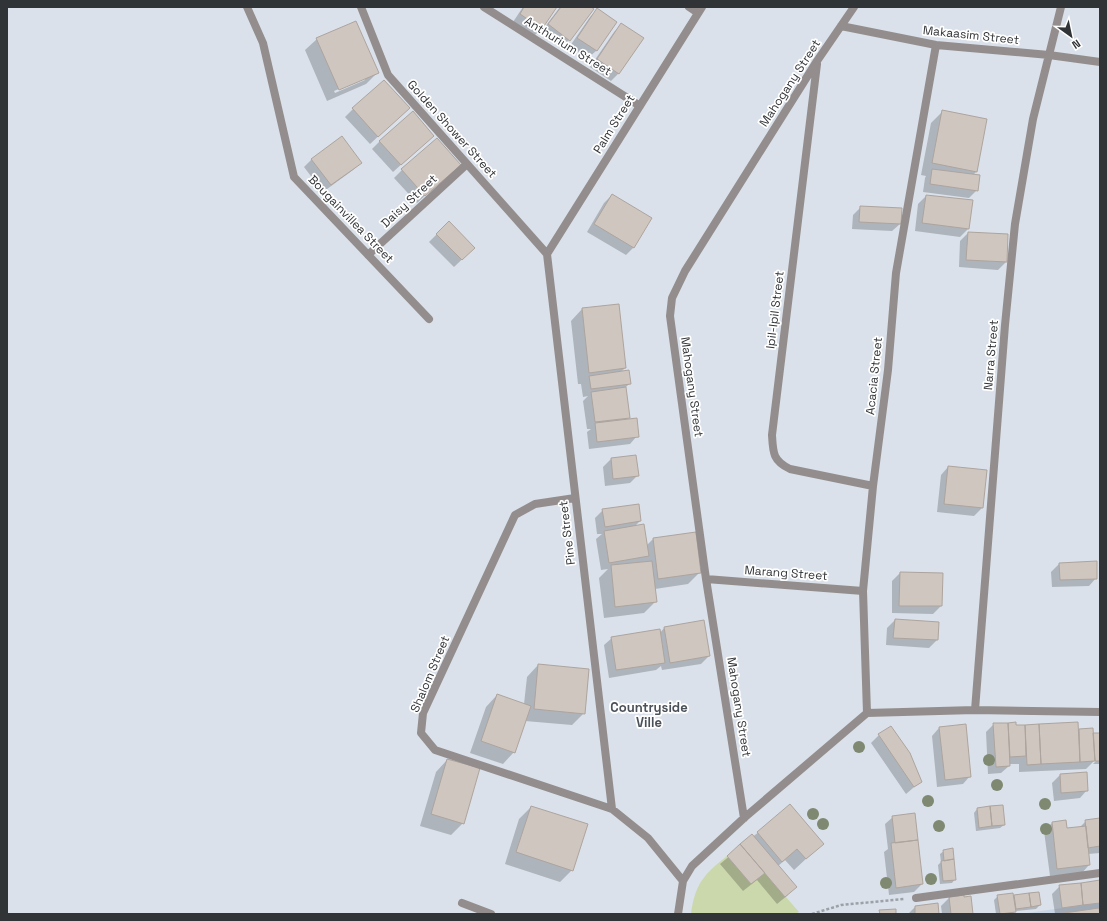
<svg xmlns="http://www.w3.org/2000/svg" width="1107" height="921" viewBox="0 0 1107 921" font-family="'Space Grotesk',sans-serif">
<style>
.built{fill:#c8d5e4}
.green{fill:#cbd8ac}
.shadow{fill:#0003;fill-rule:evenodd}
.building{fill:#d0c6c0;stroke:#ada49e}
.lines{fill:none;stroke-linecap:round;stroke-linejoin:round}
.path{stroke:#9ba1a7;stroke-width:2.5;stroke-dasharray:3 2;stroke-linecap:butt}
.lane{stroke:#938e8d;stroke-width:8}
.street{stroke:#938e8d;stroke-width:8}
.tree{fill:#7f8871}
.labels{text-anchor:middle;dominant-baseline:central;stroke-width:3.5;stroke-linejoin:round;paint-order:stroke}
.street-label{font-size:12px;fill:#313437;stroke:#fff}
.neighbourhood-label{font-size:13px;font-weight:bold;fill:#4b5158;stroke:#fff}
</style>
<rect width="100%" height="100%" fill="#dae1ea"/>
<path class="built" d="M1100,903V914H1020L1062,908Z"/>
<path class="green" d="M727,856L751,884L765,873L799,912L796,914H691C695,884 704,874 727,856Z"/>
<path class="shadow" d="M523,7H556L542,28L534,36L513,22Z
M560,7H590L569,40L562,48L541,32Z
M598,9L616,22L596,51L588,58L570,46L590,17Z
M622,24L619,73L611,81L590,67L614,32Z
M317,39L378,72L366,84L327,101L305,50ZM365,78V80L335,93L334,91Z
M353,109L400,116L370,144L345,117Z
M943,111L976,172L973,175L977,190L969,198L923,192L925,178L926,176L921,175L931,123Z
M380,141L425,143L393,172L372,149Z
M312,159L360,163L353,170L323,192L304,167Z
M402,170L451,172L417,203L394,178Z
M612,195L634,247L626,255L587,232L604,203Z
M926,196L968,229L960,237L915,231L918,204Z
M861,207L900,224L892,231L852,229L853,215Z
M449,222L474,248L454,267L429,242Z
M968,233L1006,262L998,270L959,267L960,241Z
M582,309L625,368L620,373L630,383L625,388L629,417L625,421L637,436L630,444L589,449L587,432L591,429H587L583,401L588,396L583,397L581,384H578L571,321Z
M635,456L638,475L630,483L605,486L603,467L611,459Z
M948,467L982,508L974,516L937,512L941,475Z
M603,510L640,521L634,527L646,546L653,539L700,572L688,584L655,589L656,601L644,613L604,618L599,578L608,569L601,570L596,539L602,534H597L595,518Z
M1059,564L1096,578L1089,586L1052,587L1051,572Z
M900,573L941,606L933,614L892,613V581Z
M895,620L938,623L937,640L929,648L886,645L887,628Z
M664,628L709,656L701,664L662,670L661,666L656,670L609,678L604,645L612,638L660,633Z
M538,665L584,713L572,725L525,721L514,752L503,764L470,753L486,707L497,695L524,704L527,677Z
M1015,723L1016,726L1077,723L1078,730L1092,729V736L1100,734V764H1093L1097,760H1095L1086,769L1019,772V764H1009V766L1001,773L988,774L986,732L994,724Z
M939,728L970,776L963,784L937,787L932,736Z
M879,735L920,782L906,794L871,743Z
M447,760L463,823L451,835L420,826L436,772Z
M1060,775L1087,790L1080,798L1054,801L1052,783Z
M790,806L822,844L794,870L785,860L778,866L788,895L777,904L757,880L743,891L720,864Z
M531,807L572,870L560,882L505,864L519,819Z
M977,809L1004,825L1000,828L976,831L974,813Z
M893,817L922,884L914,892L889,895L884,852L888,849L885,824Z
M1100,819V853L1088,854L1089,865L1082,873L1050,876L1044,831L1052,823L1066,829L1079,828L1086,821Z
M944,851L955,879L952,883L940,884L938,865L941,862L940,854Z
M1100,881V910H1098L1100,914H1055L1052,894L1060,886Z
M963,896L972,914H942L941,906L949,898Z
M998,896L1013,898L1015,896L1040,905L1036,909L1015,911L1013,914H996L994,900Z
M915,907L938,914H908Z"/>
<path class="building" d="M524,7H557L542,29L520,14Z
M561,7H591L594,9L570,41L548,24Z
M597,8L617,22L597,51L577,38Z
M356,21L379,73L339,90L316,38Z
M621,23L644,38L619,74L597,59Z
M384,80L410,108L378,137L352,108Z
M942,110L987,119L977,172L932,163Z
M413,111L434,136L401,165L379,141Z
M342,136L362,163L331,185L311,159Z
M437,138L461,165L425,196L401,169Z
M932,169L980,175L978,191L930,184Z
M612,194L652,218L634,248L594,224Z
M926,195L973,200L969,229L922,223Z
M860,206L902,208L901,224L859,222Z
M449,221L475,248L462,260L436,234Z
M968,232L1008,234L1007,262L966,260Z
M619,304L626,368L589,373L582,308Z
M629,370L631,384L591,389L589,376Z
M626,387L630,418L595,422L591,392Z
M637,418L639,437L597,442L595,423Z
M636,455L639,476L613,479L611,458Z
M948,466L987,470L983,508L944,504Z
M639,504L641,521L605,527L602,509Z
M644,524L649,556L609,563L604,531Z
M696,532L701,573L658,579L653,538Z
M652,561L657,602L615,607L611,565Z
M1097,561V579L1060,580L1059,563Z
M900,572L943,573L942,606H899Z
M895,619L939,622L938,640L893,638Z
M704,620L710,656L670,663L664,627Z
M660,629L665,663L616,670L611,637Z
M538,664L589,669L585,714L534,709Z
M497,694L531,706L515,753L481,741Z
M1016,722V725H1025L1026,756L1010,757L1008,723Z
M1078,722L1080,762L1041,764L1039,724Z
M993,723H1008L1010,766L996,767Z
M966,724L971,777L945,780L939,727Z
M1039,724L1041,764L1027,765L1025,725Z
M891,726L910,753L922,782L914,787L878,734Z
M1093,728L1095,761L1080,762L1079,729Z
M1093,733H1100V761H1095Z
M447,759L480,768L464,824L431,814Z
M1087,772L1088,791L1061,793L1060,774Z
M790,804L824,844L806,859L797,849L782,862L757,832Z
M1003,805L1005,825L992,826L990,806Z
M531,806L588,824L573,871L516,852Z
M990,806L992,826L979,828L977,808Z
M915,813L918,840L895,843L892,816Z
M1100,818V846L1088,848L1085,820Z
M1066,820L1067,828L1086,826L1090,865L1057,869L1052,822Z
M752,834L797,887L785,897L740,844Z
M918,840L923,884L896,888L891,843Z
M740,844L765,873L751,884L727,856Z
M953,848L954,859L944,861L943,850Z
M954,859L956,880L943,881L941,861Z
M1100,880V903L1083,905L1081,883Z
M1081,883L1083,905L1062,908L1059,885Z
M1039,892L1041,905L1031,907L1029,893Z
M1013,893L1016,912L1000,914L997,895Z
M1029,893L1031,907L1016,909L1014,895Z
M964,895V897L971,896L973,914H951L949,897Z
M938,903L939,914H915V906Z
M1099,908L1100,914H1057Z
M896,909V914H880L879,910Z"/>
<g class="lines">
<path class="path" d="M812,914L841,905L904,899"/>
<path class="lane" d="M462,903L491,914"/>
<path class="street" d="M247,7L263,43L294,177L429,319
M361,7L388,75L547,254
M484,7L640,106
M689,7L698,13
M841,26L936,45L1049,55L1100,62
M817,64L772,435C773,453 773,461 790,469L873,486
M547,254L612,809
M547,254L702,7
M368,255L467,164
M575,498L535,504L515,515L423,713L421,733L435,750L612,809L648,838L683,881
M706,579L863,591
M975,710L1005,325L1015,224L1033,119L1061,7
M867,713L863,591L873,486L888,370L896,273L936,45
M744,818L706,579L670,316L672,298L685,271L817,61L854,7
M916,898L1100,873
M678,914L683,881L692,866L744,818L867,713L975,710L1100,712"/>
</g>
<g class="tree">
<circle cx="859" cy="747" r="6"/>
<circle cx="989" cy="760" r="6"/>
<circle cx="997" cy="785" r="6"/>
<circle cx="928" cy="801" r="6"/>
<circle cx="1045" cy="804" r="6"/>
<circle cx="813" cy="814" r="6"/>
<circle cx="823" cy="824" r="6"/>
<circle cx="939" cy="826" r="6"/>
<circle cx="1046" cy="829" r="6"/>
<circle cx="931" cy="879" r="6"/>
<circle cx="886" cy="883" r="6"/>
</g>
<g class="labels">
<g class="street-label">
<text transform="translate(971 35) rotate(6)">Makaasim Street</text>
<text transform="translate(568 46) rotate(32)">Anthurium Street</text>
<text transform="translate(790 83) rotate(-57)">Mahogany Street</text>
<text transform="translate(614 124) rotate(-58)">Palm Street</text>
<text transform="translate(452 129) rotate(48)">Golden Shower Street</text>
<text transform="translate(409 201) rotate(-43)">Daisy Street</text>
<text transform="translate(351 219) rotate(46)">Bougainvillea Street</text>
<text transform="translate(775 310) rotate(-83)">Ipil-Ipil Street</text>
<text transform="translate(991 355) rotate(-85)">Narra Street</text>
<text transform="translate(874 376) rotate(-84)">Acacia Street</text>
<text transform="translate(692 387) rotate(82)">Mahogany Street</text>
<text transform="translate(567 533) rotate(-97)">Pine Street</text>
<text transform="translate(786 573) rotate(4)">Marang Street</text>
<text transform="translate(430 674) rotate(-67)">Shalom Street</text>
<text transform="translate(739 707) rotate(81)">Mahogany Street</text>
</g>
<g class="neighbourhood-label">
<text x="649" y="707">Countryside<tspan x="649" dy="15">Ville</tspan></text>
</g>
</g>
<rect width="1107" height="921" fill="none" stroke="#313437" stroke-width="16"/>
<g transform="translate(1071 36) rotate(147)" stroke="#ffffff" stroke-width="3" paint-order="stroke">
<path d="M0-3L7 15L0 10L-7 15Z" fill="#313437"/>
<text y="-6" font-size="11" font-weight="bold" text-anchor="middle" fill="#313437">N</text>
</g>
</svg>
